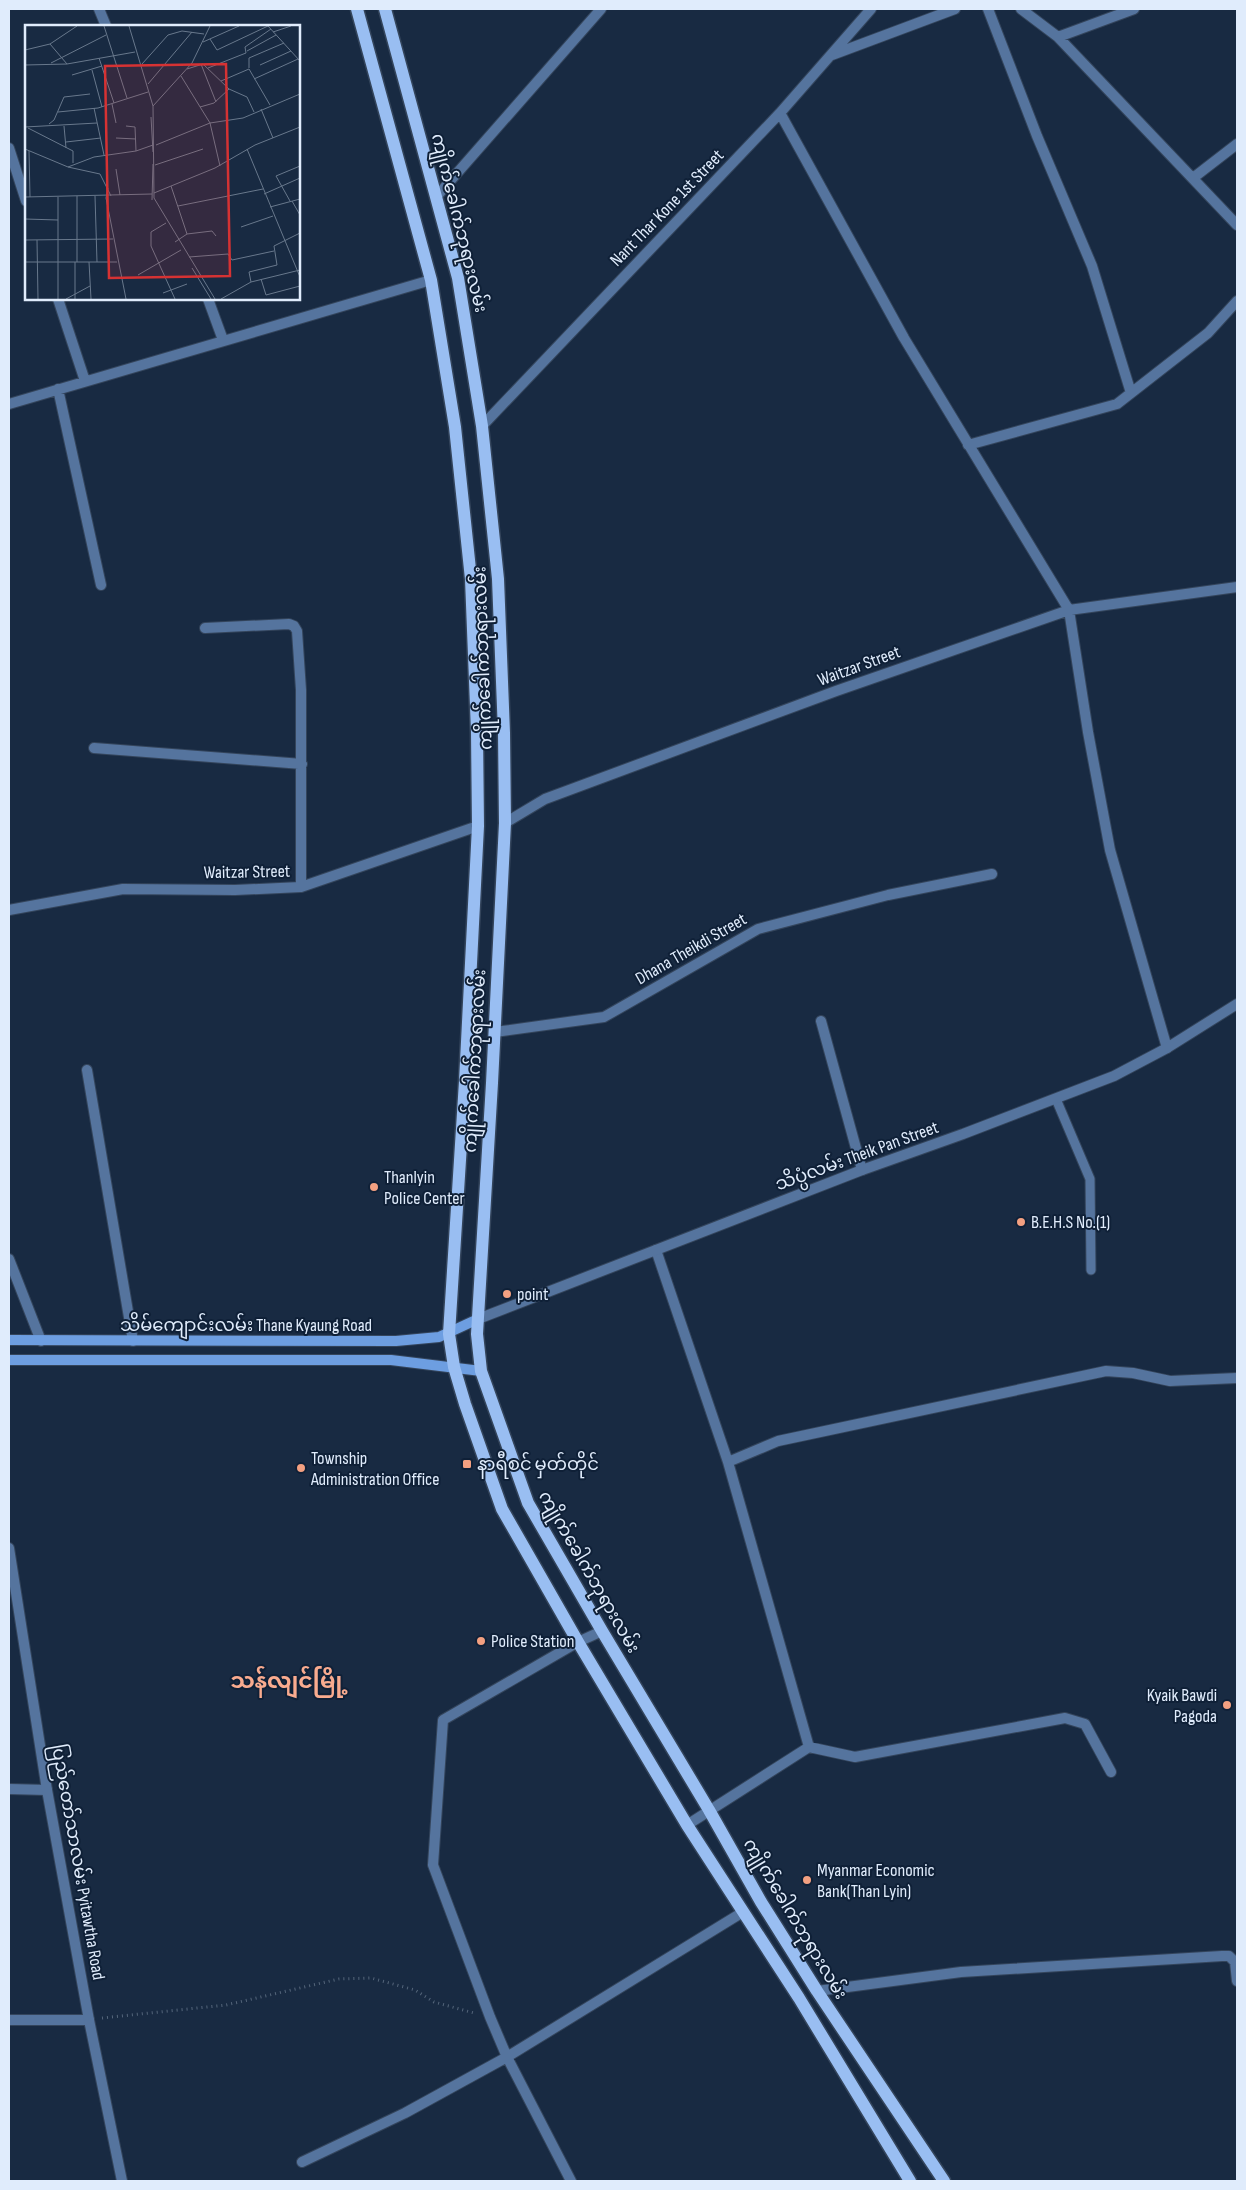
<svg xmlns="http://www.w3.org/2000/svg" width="1246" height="2190" viewBox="0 0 1246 2190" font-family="'Sofia Sans Condensed','Noto Sans Myanmar',sans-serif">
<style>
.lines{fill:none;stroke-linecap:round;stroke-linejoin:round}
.service-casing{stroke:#34455c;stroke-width:11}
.minor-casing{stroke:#34455c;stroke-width:12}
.tertiary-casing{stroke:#34455c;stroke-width:12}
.secondary-casing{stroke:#34455c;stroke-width:12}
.primary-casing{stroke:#34455c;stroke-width:15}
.path{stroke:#55667b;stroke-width:3;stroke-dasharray:1 4;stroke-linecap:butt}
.service{stroke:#55749e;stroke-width:9}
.minor{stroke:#55749e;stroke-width:10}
.tertiary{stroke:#55749e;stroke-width:10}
.secondary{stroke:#6d9ee1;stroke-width:10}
.primary{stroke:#99bef2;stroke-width:12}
.poi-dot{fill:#f3a081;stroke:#0f2037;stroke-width:2}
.labels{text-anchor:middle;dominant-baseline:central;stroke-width:4;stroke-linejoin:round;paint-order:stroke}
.street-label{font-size:18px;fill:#e0ecfc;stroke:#0f2037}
.poi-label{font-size:18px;fill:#e0ecfc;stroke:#0f2037;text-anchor:start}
.district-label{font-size:22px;font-weight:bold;fill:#f9ab8f;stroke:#0f2037}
.inset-road{fill:none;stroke:#68788c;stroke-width:1}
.view{fill:#d63233;fill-opacity:0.15;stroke:#d63233;stroke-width:2.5}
.inset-edge{fill:none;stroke:#e0ecfc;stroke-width:2.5}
</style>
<rect width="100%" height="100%" fill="#182a42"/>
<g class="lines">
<g class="service-casing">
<path id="service" d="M1056,1099L1090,1179L1091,1270"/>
</g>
<g class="minor-casing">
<path id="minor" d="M99,9L106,26
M988,9L1037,136L1092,266L1131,393
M1021,9L1058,37L1237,225
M1058,37L1134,9
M832,55L955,9
M780,113L904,338L1069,610L1088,732L1110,850L1167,1048
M9,148L26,201
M1193,178L1237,144
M437,196L601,9
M58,299L85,381
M208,299L223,340
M58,389L101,585
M9,404L431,280
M482,426L780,113L871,9
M968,445L1117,404L1208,333L1237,301
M205,628L289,624L294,626L297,631L301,690V887
M94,748L302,764
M505,823L545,799L836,691L1069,610L1237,587
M9,910L123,889L235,890L301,887L478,826
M821,1021L862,1170
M495,1032L604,1017L758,929L888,895L992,874
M87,1070L133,1341
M656,1250L728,1462L809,1747
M9,1259L41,1341
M728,1462L778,1441L1106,1371L1133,1373L1170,1381L1237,1378
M9,1789L47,1790
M687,1825L809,1747L855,1757L1065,1718L1085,1724L1111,1772
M817,1991L961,1972L1222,1956H1229L1235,1962L1237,1981
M9,2020H89
M302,2162L405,2113L507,2057L743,1912
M571,2181L507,2057L490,2017L433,1865L443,1720L578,1642L602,1631"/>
</g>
<g class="tertiary-casing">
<path id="tertiary" d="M478,1319L862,1170L963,1134L1114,1076L1167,1048L1237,1004
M9,1548L47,1790L89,2020L122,2181"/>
</g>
<g class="secondary-casing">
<path id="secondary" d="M9,1340L396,1341L439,1337L478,1319
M9,1360H391L481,1371"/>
</g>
<g class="primary-casing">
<path id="primary" d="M357,9L431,280L455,427L471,579L477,732L478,826L465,1081L449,1334L454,1367L465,1404L502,1509L578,1642L687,1825L799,1998L910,2181
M385,9L458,278L482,426L498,579L504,733L505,823L492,1083L477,1334L481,1371L528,1503L602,1631L709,1810L761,1902L817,1991L944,2181"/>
</g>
<path class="path" d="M102,2018L226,2005L339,1979L371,1978L415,1990L434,2002L474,2013"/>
<use href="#service" class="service"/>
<use href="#minor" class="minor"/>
<use href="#tertiary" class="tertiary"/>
<use href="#secondary" class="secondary"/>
<use href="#primary" class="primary"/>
</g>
<g class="poi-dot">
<circle cx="374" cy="1187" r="5"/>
<circle cx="1021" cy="1222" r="5"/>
<circle cx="507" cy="1294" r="5"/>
<rect x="462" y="1459" width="10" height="10" rx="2.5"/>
<circle cx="301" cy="1468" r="5"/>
<circle cx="481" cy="1641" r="5"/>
<circle cx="1227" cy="1705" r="5"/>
<circle cx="807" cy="1880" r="5"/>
</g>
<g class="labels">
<g class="street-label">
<text transform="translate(667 208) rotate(-46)">Nant Thar Kone 1st Street</text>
<text transform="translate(459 223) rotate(76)">ကျိုက်ခေါက်ဘုရားလမ်း</text>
<text transform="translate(483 658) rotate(-92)">ကျိုက်ခေါက်ဘုရားလမ်း</text>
<text transform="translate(859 666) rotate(-20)">Waitzar Street</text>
<text transform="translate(247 872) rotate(-1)">Waitzar Street</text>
<text transform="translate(691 949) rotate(-30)">Dhana Theikdi Street</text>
<text transform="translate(475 1061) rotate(-87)">ကျိုက်ခေါက်ဘုရားလမ်း</text>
<text transform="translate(857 1156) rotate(-20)">သိပ္ပံလမ်း Theik Pan Street</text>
<text x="246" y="1325">သိမ်ကျောင်းလမ်း Thane Kyaung Road</text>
<text transform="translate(589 1572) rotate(60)">ကျိုက်ခေါက်ဘုရားလမ်း</text>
<text transform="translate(78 1862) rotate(80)">ပြည်တော်သာလမ်း Pyitawtha Road</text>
<text transform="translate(795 1919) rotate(59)">ကျိုက်ခေါက်ဘုရားလမ်း</text>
</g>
<g class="poi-label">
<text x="384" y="1177">Thanlyin<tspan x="384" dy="21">Police Center</tspan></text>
<text x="1031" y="1222">B.E.H.S No.(1)</text>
<text x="517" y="1294">point</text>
<text x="311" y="1458">Township<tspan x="311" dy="21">Administration Office</tspan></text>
<text x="477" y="1464">နာရီစင် မှတ်တိုင်</text>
<text x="491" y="1641">Police Station</text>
<text x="1217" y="1695" text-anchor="end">Kyaik Bawdi<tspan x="1217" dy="21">Pagoda</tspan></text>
<text x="817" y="1870">Myanmar Economic<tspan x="817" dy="21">Bank(Than Lyin)</tspan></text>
</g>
<g class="district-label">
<text x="289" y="1681">သန်လျင်မြို့</text>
</g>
</g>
<g transform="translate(25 25)">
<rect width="275" height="275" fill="#182a42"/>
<path class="inset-road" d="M79,1L102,73M104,1L128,81L129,173L190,274M243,1L275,36M248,7L266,1M185,14L192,25L243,1M178,17L214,1M25,19L42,39M0,25L25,19L52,1M222,26L251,10M74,33L89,78M26,38L81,10M117,39L143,10L157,6L179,9M176,39L191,77M0,40L42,39L110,27M235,40L266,26M183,43L221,28L220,22L246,4M224,43V33L259,18M162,44L178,39L204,64L222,72L229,87M67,45L77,82M47,50L77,41M156,51L185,98L195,141M229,54L273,34M196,56L224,44L245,80M123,59L167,7M87,79L91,98M128,81L167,38L185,1M175,82L189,78L204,64M69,83L79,130M236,84L248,113M33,87L73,83L123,67M126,92L128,127M24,99L29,95L39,72L65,69M39,101L41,123M101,101L110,102L111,126M0,102L72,98M3,103L48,126V138M91,113L111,114M41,117L76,113M131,120L185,98L218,93L275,69M0,124L43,142L75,149L86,171M222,124L275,252M4,126L5,172M130,140L178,124M43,142L69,132L111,126L128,120M91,144L95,170M146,161L162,209M83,163L81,173L101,274M129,168L190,143L230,120L275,102M239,169L275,153M70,171L72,237M0,172L127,169M127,175L128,139M265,176L251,151L275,141M267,176L275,190M153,181L238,164M245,182L275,174M0,194L33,195M141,198L126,207V221L150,274M216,202L248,191M0,215L88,214M12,215L13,274M150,217L162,209L187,206L191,211M164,232L203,229L207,235L249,226M0,237H92M50,237V274M52,237V171M64,237L66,274M167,243L186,274M113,250L156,225M236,254L241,270L275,261M226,257L224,247L252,240L249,221L275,208M138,268L162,259M33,274V172M41,274L65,261M196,274L226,257L275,245"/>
<path class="view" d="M201,39L205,251L84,253L80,41Z"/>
<rect width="275" height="275" class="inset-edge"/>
</g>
<rect width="1246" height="2190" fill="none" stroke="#e0ecfc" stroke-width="20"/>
</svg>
